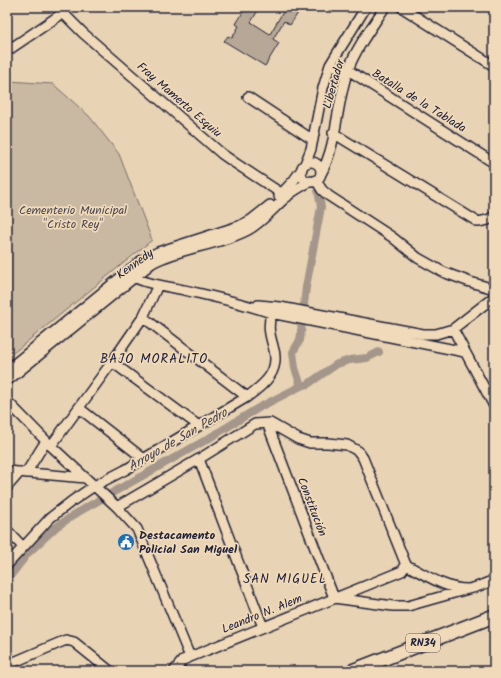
<svg xmlns="http://www.w3.org/2000/svg" width="501" height="678" viewBox="0 0 501 678" font-family="Kalam,sans-serif">
<style>
.green{fill:#cab9a2;stroke:#766e6e}
.lines{fill:none;stroke-linecap:round;stroke-linejoin:round}
.canal{stroke:#a4968b;stroke-width:8}
.building{fill:#b7a796;stroke:#22223b}
.minor-casing{stroke:#22223b;stroke-width:12}
.highway-casing{stroke:#22223b;stroke-width:16}
.minor{stroke:#f0dab9;stroke-width:9}
.highway{stroke:#f0dab9;stroke-width:13}
.labels{text-anchor:middle;dominant-baseline:central;stroke-width:3.5;stroke-linejoin:round;paint-order:stroke}
.shield{fill:#f0dab9;stroke:#605961;stroke-width:1}
.shield-label{font-size:11px;font-weight:bold;fill:#22223b}
.street-label{font-size:12px;fill:#22223b;stroke:#f0dab9}
.park-label{font-size:12px;fill:#4c4855;stroke:#f0dab9}
.poi-label{font-size:12px;font-weight:bold;fill:#22223b;stroke:#f0dab9;text-anchor:start}
.neighbourhood-label{font-size:13px;letter-spacing:1px;fill:#22223b;stroke:#f0dab9}
.water-label{font-size:13px;font-style:italic;fill:#494553;stroke:#f0dab9}
</style>
<rect width="100%" height="100%" fill="#e8d3b4"/>
<filter id="ink" filterUnits="userSpaceOnUse"><feTurbulence type="fractalNoise" baseFrequency=".025" numOctaves="2"/><feDisplacementMap in="SourceGraphic" scale="8" xChannelSelector="R" yChannelSelector="G"/><feConvolveMatrix kernelMatrix="1 2 1 2 8 2 1 2 1" color-interpolation-filters="sRGB"/></filter>
<g filter="url(#ink)">
<path class="green" d="M9,81L53,84L89,116L119,154L152,240L7,358V82Z"/>
<g class="lines">
<path class="canal" d="M301,386L295,368L293,352L300,340L306,287L321,207L318,190
M7,580L28,553L56,527L80,511L206,440L260,407L301,386L308,384L337,364L350,360L367,358L379,352"/>
</g>
<path class="building" d="M246,7H260L251,22L270,34L286,7H302L290,25L284,21L273,39L279,43L265,66L224,41L228,36L232,38L239,26L236,24Z"/>
<g class="lines">
<g class="minor-casing">
<path id="minor" d="M401,7L494,66
M63,13L83,33L222,154L235,163L287,197
M7,51L63,13L68,7
M330,65L348,70L494,163
M248,97L313,140
M333,133L478,222L488,220L494,216
M301 172a10 10 0 1 1 20 0a10 10 0 1 1-20 0Z
M305,164L311,149L323,88L330,65L366,7
M321,174C338,142 336,104 348,70C356,48 372,27 385,7
M316,180L322,190L329,196L392,237L418,258L443,272L470,282L494,289
M279,196L294,180L302,169
M130,275C145,284 166,286 184,290C214,297 243,303 271,313L465,352
M258,305L280,307L423,334H436L453,329L494,297
M143,317L247,397
M453,329L494,406
M112,362L199,426
M7,370L142,260L158,252L239,226L251,220L270,205
M7,381L152,263C182,247 218,246 248,230C264,221 276,205 290,194C296,189 304,185 311,181
M7,401L51,446L117,507L137,529L190,657
M79,408L144,459
M270,423L269,428L334,598L393,606H408L468,589
M51,446L112,362L143,317L158,285
M199,459L263,627
M7,471L86,478
M26,473L46,441
M7,487L20,472
M117,507L199,459L255,424L270,423L298,439L310,443H328L347,445L358,451L363,458L406,565
M7,530L23,547
M7,565L50,518L72,501L94,486L125,470L247,397C265,384 281,371 273,346C269,332 268,327 271,313
M406,565C425,574 445,589 467,589C475,589 486,583 494,580
M7,665L66,640L74,642L110,671
M174,671L183,660L190,657L402,571L406,565"/>
</g>
<g class="highway-casing">
<path id="highway" d="M352,671L494,616"/>
</g>
<use href="#minor" class="minor"/>
<use href="#highway" class="highway"/>
</g>
</g>
<defs>
<g id="civic-disc" transform="scale(0.9)"><circle r="9.5" fill="#1f6fb2" stroke="#f0dab9"/><path d="M-.6-6.5H3V-4.5H.6V-3L4-1V1h2V6H-6V1h2V-1L-.6-3ZM-1.2 2.5V6h2.4V2.5Z" fill="#fff"/></g>
</defs>
<g fill-rule="evenodd">
<use href="#civic-disc" x="126" y="542"/>
</g>
<g class="labels">
<rect class="shield" x="406" y="634" width="34" height="18" rx="3"/>
<g class="shield-label">
<text x="423" y="643">RN34</text>
</g>
<g class="street-label">
<text transform="translate(334 84) rotate(-74)">Libertador</text>
<text transform="translate(179 100) rotate(41)">Fray Mamerto Esquiu</text>
<text transform="translate(419 101) rotate(32)">Batalla de la Tablada</text>
<text transform="translate(135 264) rotate(-36)">Kennedy</text>
<text transform="translate(312 507) rotate(69)">Constitución</text>
<text transform="translate(262 614) rotate(-22)">Leandro N. Alem</text>
</g>
<g class="park-label">
<text x="73" y="210">Cementerio Municipal<tspan x="73" dy="14">"Cristo Rey"</tspan></text>
</g>
<g class="poi-label">
<text x="139" y="535">Destacamento<tspan x="139" dy="14">Policial San Miguel</tspan></text>
</g>
<g class="neighbourhood-label">
<text x="154" y="359">BAJO MORALITO</text>
<text x="285" y="579">SAN MIGUEL</text>
</g>
<g class="water-label">
<text transform="translate(178 440) rotate(-30)">Arroyo de San Pedro</text>
</g>
</g>
<rect width="501" height="678" fill="none" stroke="#f0dab9" stroke-width="24"/>
<rect x="12" y="12" width="477" height="654" fill="none" stroke="#22223b" stroke-width="1.5" filter="url(#ink)"/>
</svg>
